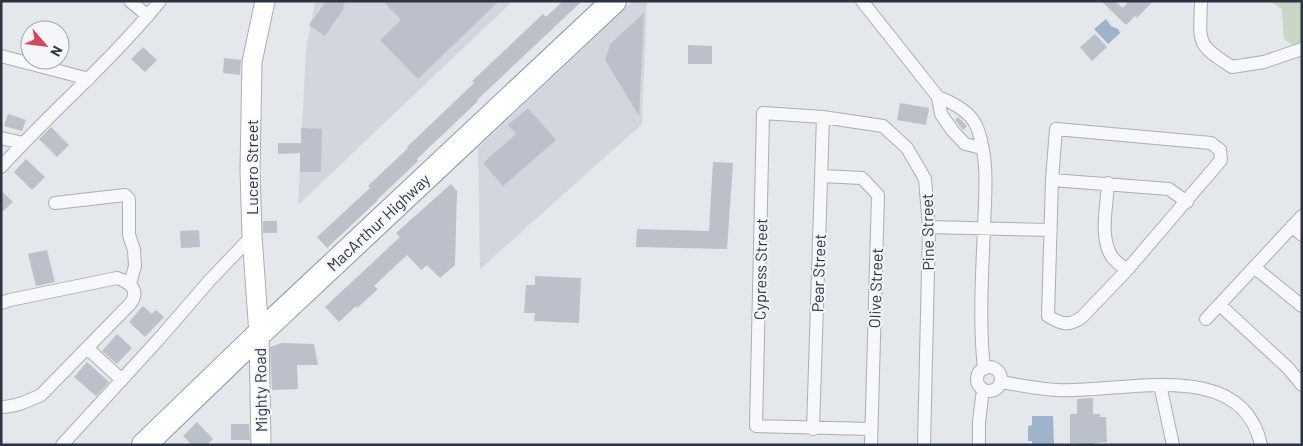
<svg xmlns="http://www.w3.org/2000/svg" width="1303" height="446" viewBox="0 0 1303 446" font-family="Barlow,sans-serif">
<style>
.built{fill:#d2d6de}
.green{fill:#c9d6c5}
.water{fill:#9fb4cc}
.building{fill:#bbc0ca}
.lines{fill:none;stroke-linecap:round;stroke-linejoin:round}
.street-casing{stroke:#a9aeb7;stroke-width:14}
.secondary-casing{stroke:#a9aeb7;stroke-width:21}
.highway-casing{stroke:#8b94a3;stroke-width:26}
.street{stroke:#f7f8fa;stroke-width:12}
.secondary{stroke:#fff;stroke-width:19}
.highway{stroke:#fff;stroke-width:24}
.labels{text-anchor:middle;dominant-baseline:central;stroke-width:4;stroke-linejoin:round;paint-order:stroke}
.street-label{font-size:16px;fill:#2b3445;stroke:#f4f6f9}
</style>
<rect width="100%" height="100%" fill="#e4e7ec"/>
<path class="built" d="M315,1H513L298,205L306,50Z
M633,1H647L642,124L480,269L478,148Z"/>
<path class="green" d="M1270,1H1302V46L1296,47L1284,39L1282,9Z"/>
<path class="water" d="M1106,19L1111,26L1118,29L1120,33L1108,44L1094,29Z
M1032,416H1053L1054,445H1032V441H1028V426L1032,425Z"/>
<path class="building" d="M326,1H346L343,7L344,8L325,36L309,25Z
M383,1H499L418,79L380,40L401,20Z
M563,1H582L477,100L478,101L417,159L418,161L378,199V200L327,248L317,237L370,188L368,186L408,148L407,147L474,83L472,81L543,14L546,17Z
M1101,1H1115L1123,8L1129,1H1153L1137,18L1135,16L1126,25Z
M644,13L643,37L639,116L605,60L611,43Z
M1095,34L1107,47L1092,61L1080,47Z
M688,45L712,46V64H688Z
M143,47L157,60L145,72L131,59Z
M224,58L241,60L240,75L223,73Z
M900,103L929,108L926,125L897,120Z
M528,108L556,140L503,186L483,163L516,134L508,125Z
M8,114L26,120L22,131L4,126Z
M958,117L967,126L963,130L955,120Z
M51,127L69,145L57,157L39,139Z
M301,128L322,129L321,172H300V153L278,154V143H301Z
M26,159L45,177L32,190L14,172Z
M713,162L733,163L727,249L636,247L637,229L709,231Z
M451,184L457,191L455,265L440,278L427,265L421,270L407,255L374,286L378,289L357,308L356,306L339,322L325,307L400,237L396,233Z
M1,190L13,202L1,213Z
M263,221H277V233H263Z
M199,230L200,247L181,248L180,231Z
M47,250L55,282L36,286L28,254Z
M535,276L581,278L579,323L534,321L535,313H524L526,285H535Z
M143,306L152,314L156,310L164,317L145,337L129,322Z
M117,334L132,348L117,364L102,351Z
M282,343L314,344L318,365H297L298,389L272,390L270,347Z
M87,362L109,382L96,396L74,377Z
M1093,398V414H1100V417H1106L1107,442L1094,443V445L1070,443V414H1077V399Z
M197,422L213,439L207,445H192L183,436Z
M231,424H249L250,440H231Z"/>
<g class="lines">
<g class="street-casing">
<path id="street" d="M130,1L148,16
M862,1L938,97L941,114L952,130L965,144L982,148
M1201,1C1200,42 1195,44 1232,67L1264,62L1302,49
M1,56L89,79
M938,97C954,103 973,113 978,130C989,162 985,195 984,228C982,274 979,323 984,369
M1056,129L1211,143L1220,150L1221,160L1127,270L1082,317C1069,327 1061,324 1048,316L1052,180Z
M1,138L23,143
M1,167C53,110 111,61 160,1
M822,176L862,178L878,195L871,445
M1052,180L1169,189L1187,202
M1108,183C1107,206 1099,237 1112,257C1116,262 1122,266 1127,270
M55,203L125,195L129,199V235L134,250L135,266L130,284
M1292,226L1302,235
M929,227L1051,230
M1254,267L1302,306
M1,303L10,300L117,278C129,282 141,290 130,304L41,395C28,401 15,407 1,407
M1220,305L1288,368L1302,385
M1206,319L1302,216
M87,348L122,380
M977 379a12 12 0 1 1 24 0a12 12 0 1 1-24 0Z
M1001,382C1019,385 1039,389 1057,390C1120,394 1242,355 1261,445
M1160,385L1173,445
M813,429L823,117
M871,429L756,426L763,113L823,117L883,126L907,148L925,179L929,227L924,445
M62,445L158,340L210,280L252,236
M979,445V422L983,389"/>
</g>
<g class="secondary-casing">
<path id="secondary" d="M261,445L259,334L252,236L250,170L252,62L265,1"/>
</g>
<g class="highway-casing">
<path id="highway" d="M144,445L259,334L614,1"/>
</g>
<use href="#street" class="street"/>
<use href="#secondary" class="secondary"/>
<use href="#highway" class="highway"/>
</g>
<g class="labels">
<g class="street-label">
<text transform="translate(251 167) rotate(-90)">Lucero Street</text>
<text transform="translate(378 222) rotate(-43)">MacArthur Highway</text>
<text transform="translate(927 232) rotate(-91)">Pine Street</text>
<text transform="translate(760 269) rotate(-89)">Cypress Street</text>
<text transform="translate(818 273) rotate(-88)">Pear Street</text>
<text transform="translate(875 288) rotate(-88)">Olive Street</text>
<text transform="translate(260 390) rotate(-91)">Mighty Road</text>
</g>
</g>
<rect width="1303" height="446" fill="none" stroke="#2b3445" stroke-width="5"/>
<g transform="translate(45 45) rotate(118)"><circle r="24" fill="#f4f6f9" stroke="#a4a8b1"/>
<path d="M0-4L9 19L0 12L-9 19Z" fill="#d1495b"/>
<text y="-8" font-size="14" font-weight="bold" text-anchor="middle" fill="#2b3445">N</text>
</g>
</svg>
